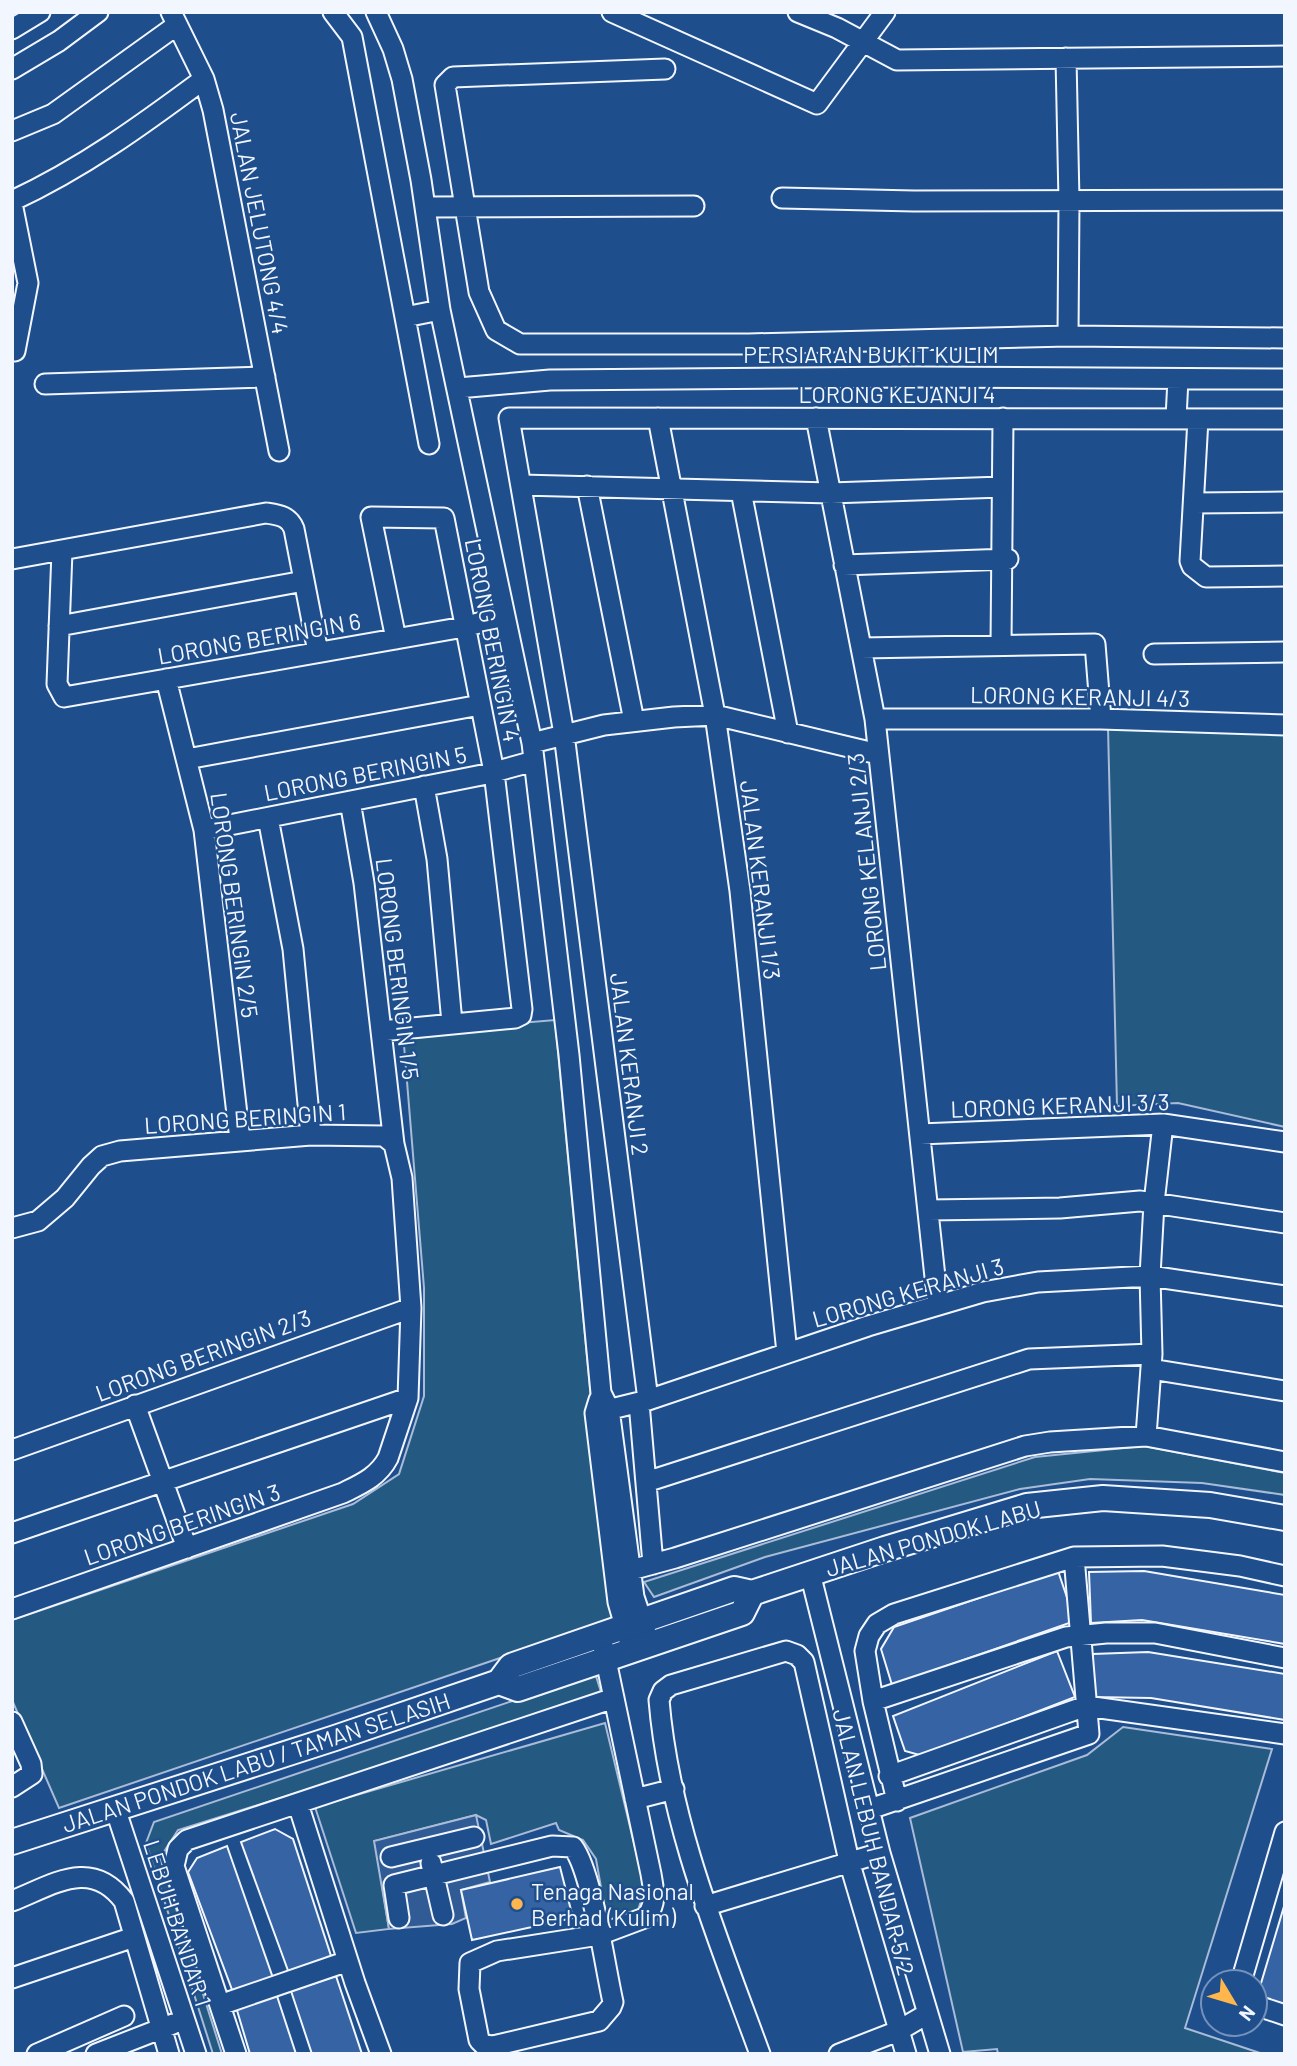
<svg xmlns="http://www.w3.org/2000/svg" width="1297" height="2066" viewBox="0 0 1297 2066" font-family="Barlow,sans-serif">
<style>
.green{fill:#245a82;stroke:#a8bbd7;stroke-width:2}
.parking{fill:#305b95;stroke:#a8bbd7;stroke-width:2}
.building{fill:#3563a3;stroke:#f2f6ff;stroke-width:2}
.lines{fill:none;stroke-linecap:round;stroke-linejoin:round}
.minor-casing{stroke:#f2f6ff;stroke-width:23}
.major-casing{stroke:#f2f6ff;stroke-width:28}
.minor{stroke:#1f4e8c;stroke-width:19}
.major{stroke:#1f4e8c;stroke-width:24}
.poi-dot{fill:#ffb74d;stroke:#1f4e8c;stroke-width:2.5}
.labels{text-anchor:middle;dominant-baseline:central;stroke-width:5;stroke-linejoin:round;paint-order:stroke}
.street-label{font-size:23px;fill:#f2f6ff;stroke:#1f4e8c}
.poi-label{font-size:23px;fill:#f2f6ff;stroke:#1f4e8c;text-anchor:start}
</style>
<rect width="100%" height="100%" fill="#1f4e8c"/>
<path class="green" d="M1108,727L1285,730V1127L1178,1103L1117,1106Z
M555,1020L612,1620L59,1808L12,1700V1620L353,1504L399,1474L424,1396V1288L403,1033Z
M1144,1446L1285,1473V1495L1202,1483L1090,1479L1020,1489L765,1557L654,1597L644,1582L1035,1457Z
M595,1673L601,1692L588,1702L178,1830L160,1858L222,2054H213L146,1843L154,1822Z
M605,1723L645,1889L638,1910L607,1922L596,1859L583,1840L559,1830L556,1823L491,1844L486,1820L476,1815L375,1841L389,1929L356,1933L315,1807Z
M1123,1727L1272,1749L1185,2028L1263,2054H998L997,2049L963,2052L910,1818L1087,1755Z"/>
<path class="parking" d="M476,1815L490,1882L461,1890L466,1918L452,1924L389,1929L374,1841Z"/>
<path class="building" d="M1058,1571L1075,1621L892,1685L881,1649L894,1627Z
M1144,1571L1285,1595V1644L1142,1620L1091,1623L1089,1572Z
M1057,1651L1075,1697L923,1756L905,1751L893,1716Z
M1148,1652L1285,1674V1720L1151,1698L1093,1697V1654Z
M275,1829L293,1839L332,1959L290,1976L241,1842Z
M227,1846L274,1981L234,1995L188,1872L197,1858Z
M560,1867L573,1918L472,1940L461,1890Z
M1285,1903V2008L1256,2000Z
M336,1976L362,2054H312L291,1991Z
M276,1993L296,2054H250L236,2007Z"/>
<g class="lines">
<g class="minor-casing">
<path id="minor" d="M171,12L204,79L213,110L279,451
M333,12L352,37L429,444
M376,12L393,49L402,79L421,180L440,310L532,743L569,1055L601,1393L609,1409L634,1597L646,1633
M612,12L817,104L885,12
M798,12L837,28L897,60L1285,56
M12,29L40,12
M1066,58L1069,201L1068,336
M12,69L59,41L98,12
M665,69L453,77L445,85L479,292L496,330L520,344H749L1068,336L1285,338
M12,131L53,114L177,25
M782,198L914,201L1285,200
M12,201C83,168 142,125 204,79
M12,203L28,283L15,351
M425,207L694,206
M405,317L440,310
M45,384L265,377
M458,388L550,380L914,377L1285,379
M658,418L715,715L740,891L787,1353
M816,418L875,719L938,1305
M1176,418L1178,379
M1198,419L1190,561L1192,566L1206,577L1285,576
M521,485L831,493L1002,487
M587,486L634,721
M741,491L788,733
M1194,503L1285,502
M62,551L57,684L64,697L464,627L504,616
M12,559L266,513C279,515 289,516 294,529L318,652
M844,565L1008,559
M59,626L304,581
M1001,645L1003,418
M861,648L1095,644L1101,719
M1154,654L1285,652
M166,679L204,830L240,1140
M875,719H1101L1285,725
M532,743L604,725L674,717L715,715L878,754
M187,759L480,705
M424,786L437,859L452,1023
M350,801L364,883L394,1144
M268,818L293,949L311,1135
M204,830L487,774L534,761
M381,1031L515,1018L521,1015L522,1009L494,772L444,518L371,517L396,639
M920,1134L1163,1124L1285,1142
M928,1210L1060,1208L1140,1201L1285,1223
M12,1228L38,1221L65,1198L91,1166L102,1156L120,1151L311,1135L384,1136L394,1144L402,1178L411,1308L408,1398L388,1458C378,1477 361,1484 343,1493L12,1609
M1151,1369L1285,1391
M599,1400L595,1413L618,1602L629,1640
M648,1400L564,734L509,418L1285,419
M639,1403L653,1564
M135,1405L187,1548
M595,1413L648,1400L868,1326L983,1292L1038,1282L1150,1276L1285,1296
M1146,1436L1152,1354L1150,1276L1154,1203L1163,1124
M12,1450L411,1308
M646,1482L1029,1359L1152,1354
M12,1533L408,1398
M631,1570L675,1558L1025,1446L1050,1442L1146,1436L1285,1462
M810,1573L880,1853L940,2054
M873,1701L1066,1637L1106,1633H1155L1285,1658
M12,1722L31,1764L32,1774L12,1787
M889,1776L1086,1706L1285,1734
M635,1799L674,1789
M897,1801L873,1701L865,1651L869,1636L877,1624L894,1614L1074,1557L1162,1556L1240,1566L1285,1576
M298,1804L355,1983L381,2054
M115,1808L196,2054
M870,1809L1089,1734L1074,1557
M391,1857L474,1837
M431,1863L443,1915
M12,1901C53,1885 91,1857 124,1901L169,2054
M705,1906L880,1853
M399,1918L394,1885L552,1846L573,1847C592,1872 605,1967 613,2002L611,2007L599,2021L493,2046L484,2045L479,2040L469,1989L470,1963L497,1951L599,1935L647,1917C657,1900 654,1893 651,1874L603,1646
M12,1978L134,1937
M1241,1982L1285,1832
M220,2005L348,1961
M1255,2005L1285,2015
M37,2054L124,2016
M96,2054L173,2024
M236,2054L174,1866L178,1849L187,1840L614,1698
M760,2054C718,1939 669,1822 659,1700L663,1691L671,1685L786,1651L797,1655L804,1662L849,1861L906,2054
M839,2054L898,2031L927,2014"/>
</g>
<g class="major-casing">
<path id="major" d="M499,1682L511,1666L734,1589L752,1593L885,1549L1027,1506L1103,1498L1210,1505L1285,1518
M499,1682L518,1689L742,1613L752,1593
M12,1842L335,1738L499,1682"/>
</g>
<use href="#minor" class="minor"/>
<use href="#major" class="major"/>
</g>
<circle class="poi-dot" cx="517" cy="1904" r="7"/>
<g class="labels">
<g class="street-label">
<text transform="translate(260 223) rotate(79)">JALAN JELUTONG 4/4</text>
<text x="871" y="354">PERSIARAN BUKIT KULIM</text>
<text x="897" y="394">LORONG KEJANJI 4</text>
<text transform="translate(259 638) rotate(-10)">LORONG BERINGIN 6</text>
<text transform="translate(493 640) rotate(79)">LORONG BERINGIN 4</text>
<text transform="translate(1080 696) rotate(1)">LORONG KERANJI 4/3</text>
<text transform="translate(365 773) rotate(-11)">LORONG BERINGIN 5</text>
<text transform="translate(866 862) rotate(-96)">LORONG KELANJI 2/3</text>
<text transform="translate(761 880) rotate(83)">JALAN KERANJI 1/3</text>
<text transform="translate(235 905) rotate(82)">LORONG BERINGIN 2/5</text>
<text transform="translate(398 969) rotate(83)">LORONG BERINGIN 1/5</text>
<text transform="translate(630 1064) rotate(83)">JALAN KERANJI 2</text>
<text transform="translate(1060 1105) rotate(-2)">LORONG KERANJI 3/3</text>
<text transform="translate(245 1118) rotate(-4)">LORONG BERINGIN 1</text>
<text transform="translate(908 1292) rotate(-16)">LORONG KERANJI 3</text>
<text transform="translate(203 1355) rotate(-20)">LORONG BERINGIN 2/3</text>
<text transform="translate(182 1524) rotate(-19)">LORONG BERINGIN 3</text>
<text transform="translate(933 1538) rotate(-16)">JALAN PONDOK LABU</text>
<text transform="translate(256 1762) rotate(-18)">JALAN PONDOK LABU / TAMAN SELASIH</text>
<text transform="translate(874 1842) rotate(76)">JALAN LEBUH BANDAR 5/2</text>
<text transform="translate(178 1923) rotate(72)">LEBUH BANDAR 1</text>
</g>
<g class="poi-label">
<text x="531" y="1891">Tenaga Nasional<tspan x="531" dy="26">Berhad (Kulim)</tspan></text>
</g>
</g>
<rect width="1297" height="2066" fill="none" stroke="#f2f6ff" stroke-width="28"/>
<g transform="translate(1234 2003) rotate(128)"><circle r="33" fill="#1f4e8c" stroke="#7391ba" stroke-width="2"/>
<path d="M0-5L12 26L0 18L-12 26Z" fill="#ffb74d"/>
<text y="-10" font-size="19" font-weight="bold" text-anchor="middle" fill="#f2f6ff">N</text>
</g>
</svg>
